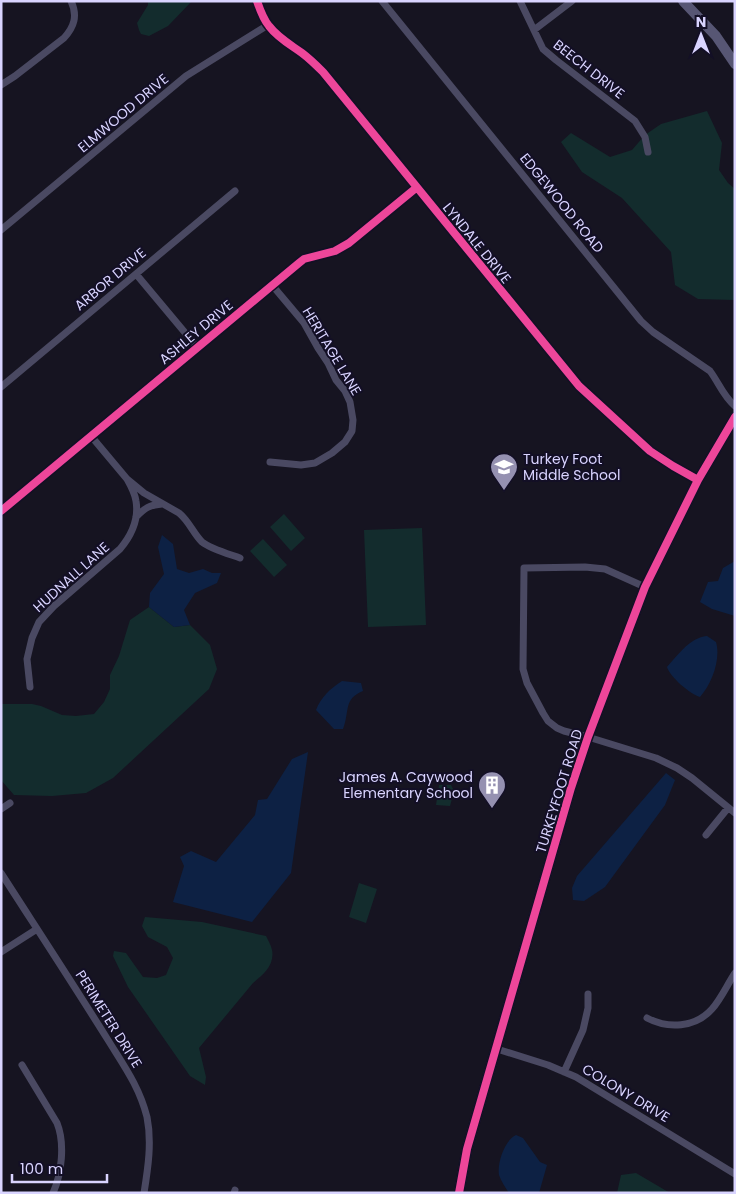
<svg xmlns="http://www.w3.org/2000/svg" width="736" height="1194" viewBox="0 0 736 1194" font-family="Poppins,sans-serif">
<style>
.green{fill:#132c2d}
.water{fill:#0d2144}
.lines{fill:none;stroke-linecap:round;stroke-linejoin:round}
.street{stroke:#4a4962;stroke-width:7}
.secondary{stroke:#575674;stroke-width:10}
.cycleway-casing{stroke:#130f26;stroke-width:11}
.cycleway{stroke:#ed469a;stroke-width:8}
.labels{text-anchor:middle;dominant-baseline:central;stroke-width:4;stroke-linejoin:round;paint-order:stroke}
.street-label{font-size:14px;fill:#d9d4ff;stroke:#130f26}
.poi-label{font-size:14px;fill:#d9d4ff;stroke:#130f26;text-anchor:start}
</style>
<rect width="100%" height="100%" fill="#161421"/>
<path class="green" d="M148,1H192L168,26L149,36L141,34L139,30L137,23L148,5Z
M707,111L722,143L719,170L728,183L735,189V300L698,299L675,285L671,252L622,198L582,172L561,142L571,133L610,157L632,150L645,135L661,124Z
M284,514L305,538L291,551L270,527Z
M422,528L426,625L368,627L364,530Z
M263,539L287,565L274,577L250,551Z
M149,607L174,627L190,625L210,645L217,669L209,689L113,778L86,793L52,796L14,795L1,780V704H32L41,706L62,715L76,716L94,714L104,702L110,689V675L119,656L130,620Z
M439,785H451L454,791L450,806L436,805Z
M359,883L377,889L366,923L349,917Z
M145,917L202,922L266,936C268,940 271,945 272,950C275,965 263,975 253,983L199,1048L206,1077L205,1085L190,1076L128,987L113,956L114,951L126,953L143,977L157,978L166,975L173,958L167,947L148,937L142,926Z
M636,1173L670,1193H617L621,1175Z"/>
<path class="water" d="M162,535L173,544L177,569L189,573L203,569L212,573H221L217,583L195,593L184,610L190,625L174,627L149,607L150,593L164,574L158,547Z
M735,561V616L712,609L700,602L708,582L718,581L723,568Z
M707,636L716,642C721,659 712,684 700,697C690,694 670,677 667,667C675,658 687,642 699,638C701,637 704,636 707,636Z
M342,681L361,683L363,691C343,699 350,711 343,729H334L316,710C321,697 331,688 342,681Z
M308,752L291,873L252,922L173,902L184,866L180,857L191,851L216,862L255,815L258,800L267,799L292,759Z
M666,773L675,780L665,805L605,887L584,901L573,900L572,888L577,876Z
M516,1135L523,1138L540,1162L547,1165L539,1193H509C505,1187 501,1181 499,1175C497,1162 505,1140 516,1135Z"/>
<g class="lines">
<path class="street" d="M257,1C260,10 263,19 269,26C278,38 291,45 302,53C310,59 316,65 323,72L579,386L650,451L673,466L698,480
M382,1L641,321L653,332L710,371C719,383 723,396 735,406
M520,1L543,49L556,60L635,121L645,137L648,152
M534,30L572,1
M1,85L15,76L64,38C74,27 78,16 71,1
M1,230L186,76L268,25
M136,274L197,347
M1,387L235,191
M91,436L127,479L144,493L179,513C189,521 193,533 202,542C211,549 229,554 240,558
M270,462L301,465L315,463L332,453L345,442L352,431L353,420L350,402L345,391L336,380L328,363L318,348L304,323L272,285
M1,511L299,263L304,259L335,251L349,243L416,188
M136,517C145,508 149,505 162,504
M645,587L605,569L585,567L524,568L523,669L527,683L543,713L548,721L557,728L564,731L588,737L656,758L677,768L692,778L735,813
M30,687L27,659L32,638L39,622L54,606L120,549C131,536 139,519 136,501C135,494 131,486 127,479
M1,809L10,803
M706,835L728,808
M1,873C37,929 73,984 108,1040C124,1066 139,1086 147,1117C152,1142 148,1168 144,1193
M1,952L37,929
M647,1018C668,1029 695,1028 712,1009C721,999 727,985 735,973
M497,1049L548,1065L576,1077L735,1174
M22,1065L57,1123C65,1143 62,1173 53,1193
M564,1072L583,1030L588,1008V994
M234,1193L235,1190"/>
<path class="secondary" d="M683,1L716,36L735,64
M459,1193L467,1149L571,788L588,737L645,587L698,480L735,417"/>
<g class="cycleway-casing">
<path id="cycleway" d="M257,1C260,10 263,19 269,26C278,38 291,45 302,53C310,59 316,65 323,72L579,386L650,451L673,466L698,480
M1,511L299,263L304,259L335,251L349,243L416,188
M459,1193L467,1149L571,788L588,737L645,587L698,480L735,417"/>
</g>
<use href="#cycleway" class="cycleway"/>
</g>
<defs>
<g id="school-pin" transform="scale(1.4375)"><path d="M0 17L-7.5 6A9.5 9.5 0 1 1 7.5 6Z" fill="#9591b1" stroke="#130f26"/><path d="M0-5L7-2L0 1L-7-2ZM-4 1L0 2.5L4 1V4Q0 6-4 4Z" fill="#fff"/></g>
<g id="building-pin" transform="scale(1.4375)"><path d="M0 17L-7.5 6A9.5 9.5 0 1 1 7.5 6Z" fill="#9591b1" stroke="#130f26"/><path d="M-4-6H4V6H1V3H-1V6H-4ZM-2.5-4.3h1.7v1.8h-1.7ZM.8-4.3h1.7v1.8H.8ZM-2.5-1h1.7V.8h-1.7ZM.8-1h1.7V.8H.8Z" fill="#fff"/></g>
</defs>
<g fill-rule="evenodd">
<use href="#school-pin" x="504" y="467"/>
<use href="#building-pin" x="492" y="785"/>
</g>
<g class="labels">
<g class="street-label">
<text transform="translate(589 69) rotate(38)">BEECH DRIVE</text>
<text transform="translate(123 113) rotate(-40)">ELMWOOD DRIVE</text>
<text transform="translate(562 203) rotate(51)">EDGEWOOD ROAD</text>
<text transform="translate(477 243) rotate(51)">LYNDALE DRIVE</text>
<text transform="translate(110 279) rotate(-40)">ARBOR DRIVE</text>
<text transform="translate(196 332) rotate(-40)">ASHLEY DRIVE</text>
<text transform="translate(332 351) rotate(59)">HERITAGE LANE</text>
<text transform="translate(71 577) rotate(-42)">HUDNALL LANE</text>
<text transform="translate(559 791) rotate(-73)">TURKEYFOOT ROAD</text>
<text transform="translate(109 1019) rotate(58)">PERIMETER DRIVE</text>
<text transform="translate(626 1093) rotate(31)">COLONY DRIVE</text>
</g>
<g class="poi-label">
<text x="523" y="459">Turkey Foot<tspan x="523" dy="16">Middle School</tspan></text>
<text x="473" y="777" text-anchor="end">James A. Caywood<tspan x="473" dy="16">Elementary School</tspan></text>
</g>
</g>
<rect width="736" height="1194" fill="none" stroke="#d9d4ff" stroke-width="5"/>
<g transform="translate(701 35)" stroke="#130f26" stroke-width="4" paint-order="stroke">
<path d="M0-4L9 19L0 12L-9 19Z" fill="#d9d4ff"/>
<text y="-8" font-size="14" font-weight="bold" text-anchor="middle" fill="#d9d4ff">N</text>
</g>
<path d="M12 1174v8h95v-8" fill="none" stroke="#d9d4ff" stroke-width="2.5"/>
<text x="20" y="1174" font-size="15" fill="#d9d4ff" stroke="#130f26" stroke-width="4" paint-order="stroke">100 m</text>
</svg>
